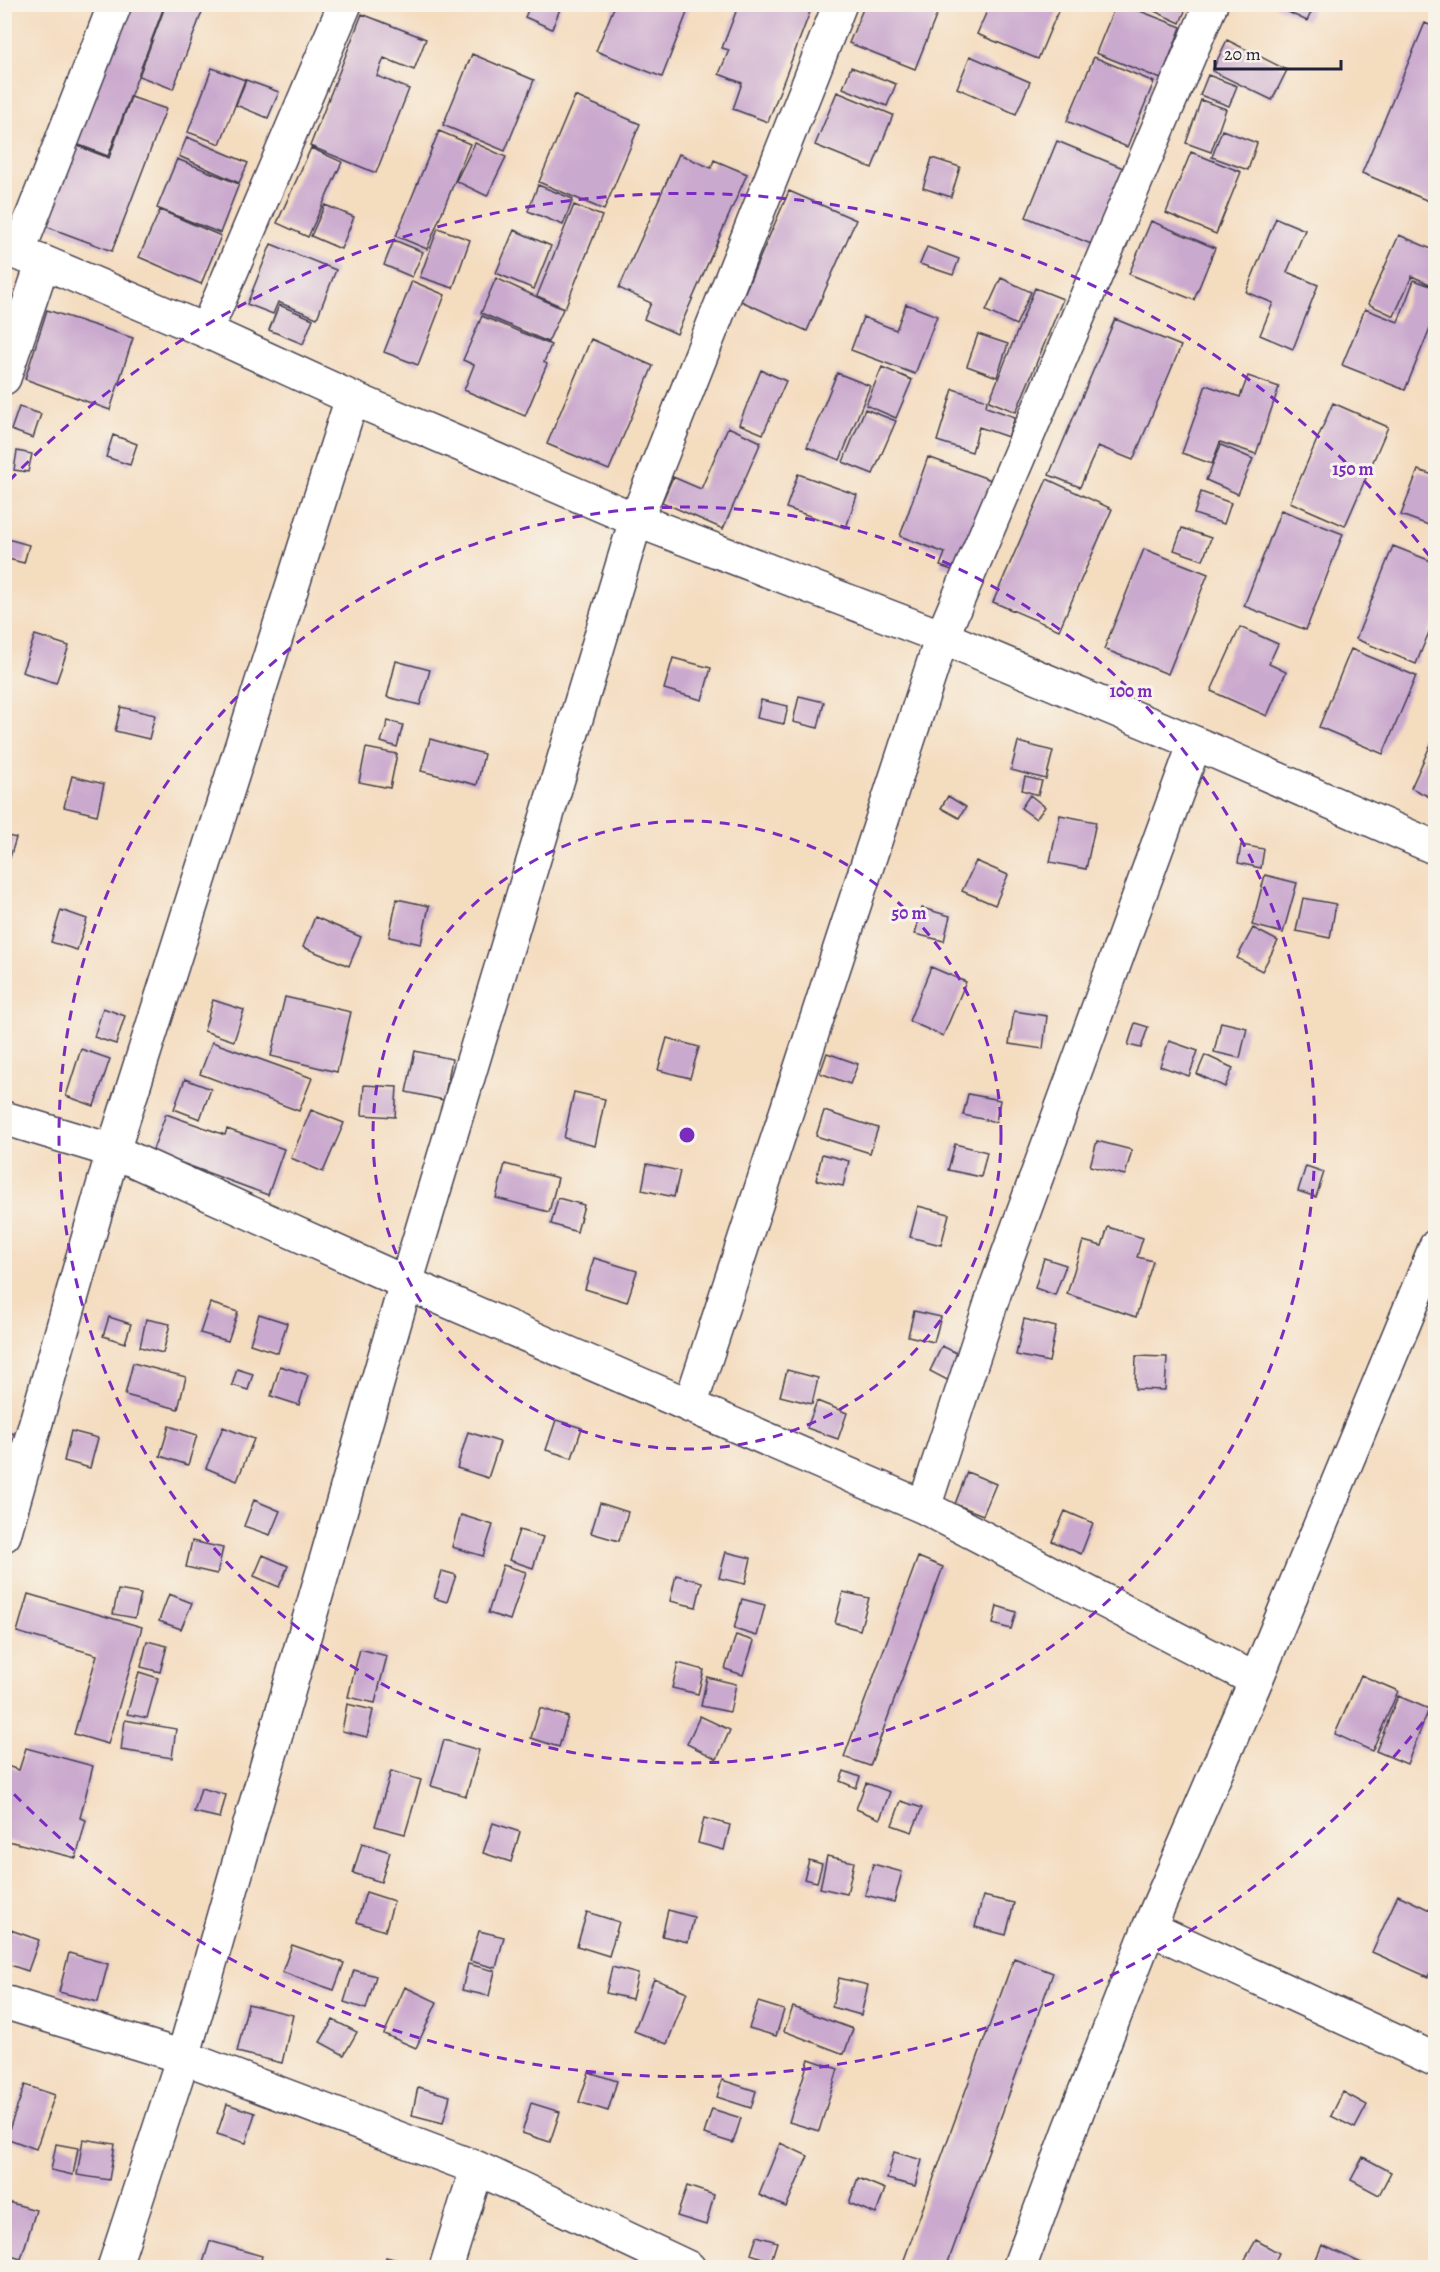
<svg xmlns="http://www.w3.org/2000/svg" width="1440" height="2272" viewBox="0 0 1440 2272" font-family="Alegreya,serif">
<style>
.building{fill:#caa9ce}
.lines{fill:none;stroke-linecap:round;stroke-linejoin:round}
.minor-casing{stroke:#423e4f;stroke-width:36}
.minor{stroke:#fff;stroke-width:33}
.ring{fill:none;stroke:#7b2cbf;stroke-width:3;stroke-dasharray:10 8}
.centre{fill:#7b2cbf;stroke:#f7f3e8;stroke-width:3}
.ring-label{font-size:18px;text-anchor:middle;font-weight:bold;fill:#7b2cbf;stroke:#f7f3e8;stroke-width:6;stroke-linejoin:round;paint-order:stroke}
</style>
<rect width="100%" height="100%" fill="#f7f3e8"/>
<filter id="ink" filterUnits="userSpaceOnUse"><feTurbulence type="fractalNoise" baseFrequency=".0167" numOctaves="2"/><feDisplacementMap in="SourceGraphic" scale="12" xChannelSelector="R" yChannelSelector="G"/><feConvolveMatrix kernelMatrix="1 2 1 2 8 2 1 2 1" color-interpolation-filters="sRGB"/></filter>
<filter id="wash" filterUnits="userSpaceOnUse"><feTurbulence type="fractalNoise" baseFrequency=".008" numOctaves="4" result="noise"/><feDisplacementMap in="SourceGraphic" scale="24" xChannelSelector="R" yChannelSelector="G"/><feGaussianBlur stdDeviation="1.35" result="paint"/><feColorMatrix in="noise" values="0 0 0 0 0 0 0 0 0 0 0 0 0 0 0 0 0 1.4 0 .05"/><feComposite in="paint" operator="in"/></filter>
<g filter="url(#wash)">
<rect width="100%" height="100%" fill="#f4dcbf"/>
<g id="blocks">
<path class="building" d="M127,4H165L108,156L74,143Z
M166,4H205L173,89L139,76Z
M531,4H562L552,29L525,17Z
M739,4H813L768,122L733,109L742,83L719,74L729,50L722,48Z
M865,4H941L915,69L849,43Z
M990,4H1061L1038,59L977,34Z
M1116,4H1122L1181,27L1161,79L1096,53Z
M1139,4H1188L1180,23Z
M1271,4H1315L1307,21Z
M615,5H690L662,77L596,51Z
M362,14L426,39L414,70L384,58L377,76L409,89L376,173L310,146Z
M1425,23L1436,28V204L1362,173Z
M1227,40L1287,70L1272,100L1212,71Z
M472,54L534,80L505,151L443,125Z
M970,56L1030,82L1016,114L957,88Z
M1094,57L1154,82L1127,147L1067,121Z
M851,67L896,84L887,106L843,88Z
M212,68L245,80L220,144L188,132Z
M1208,75L1237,86L1229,106L1200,95Z
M246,80L279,92L268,118L236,105Z
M837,92L893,115L872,168L815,145Z
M575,96L640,124L604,210L539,182Z
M131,97L166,109L112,251L45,226L75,145L109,158Z
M1201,100L1226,109L1211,152L1186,143Z
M1222,130L1257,143L1248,170L1212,157Z
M439,131L470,144L427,249L396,236Z
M187,137L248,163L239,183L179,156Z
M1057,141L1123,168L1091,244L1026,217Z
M475,143L506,157L487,196L456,181Z
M311,148L342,162L308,237L277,223Z
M1191,152L1241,172L1216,234L1166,213Z
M679,154L711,168L714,160L747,174L677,334L644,319L651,303L619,288Z
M932,158L960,167L951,197L923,188Z
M177,159L239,184L220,233L157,208Z
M538,185L573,199L563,225L528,211Z
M789,191L856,220L807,331L741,301Z
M325,205L354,217L341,249L311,236Z
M574,205L602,216L565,308L537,296Z
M160,210L221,236L201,284L139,257Z
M1276,218L1305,230L1287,272L1318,285L1293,349L1260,335L1273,303L1246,292Z
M1151,221L1215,248L1194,300L1129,274Z
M438,228L470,240L453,288L420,277Z
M514,230L551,246L534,289L496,273Z
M1399,235L1436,251V287L1412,276L1394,316L1368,304Z
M394,240L423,252L412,277L384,265Z
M271,244L336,270L317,318L278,302L273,314L247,304Z
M927,247L959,259L953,275L920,264Z
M496,278L563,309L548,342L481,313Z
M1001,278L1031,292L1016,325L986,311Z
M1414,280L1436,288V313L1405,390L1342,365L1365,309L1398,322Z
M412,281L445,295L418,365L384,352Z
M1035,288L1063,299L1016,412L989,401Z
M906,304L937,316L915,374L851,350L863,317L896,330Z
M279,305L313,319L303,344L269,330Z
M47,310L133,338L110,410L25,379Z
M482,316L551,345L544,362L547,364L525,416L464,390L474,365L463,360Z
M1115,319L1181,346L1133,460L1098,446L1080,487L1049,475Z
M978,334L1008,344L997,377L967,366Z
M591,339L653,366L609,470L547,444Z
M882,367L912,380L896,418L866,405Z
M761,370L786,381L763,434L739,424Z
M837,373L870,386L840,460L807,447Z
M1248,376L1279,387L1256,454L1220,442L1212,464L1182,453L1206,385L1240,397Z
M953,389L987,400L986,407L1015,417L1008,437L979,427L972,452L937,441Z
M1333,403L1388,427L1345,526L1290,502Z
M19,407L41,414L33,438L11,430Z
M865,409L896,421L873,474L843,462Z
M728,427L761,442L723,529L662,502L673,477L701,489Z
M113,435L137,444L130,465L106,457Z
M1221,445L1253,459L1238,494L1206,480Z
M17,451L32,454L28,472L14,470Z
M928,457L991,480L958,572L940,566L945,553L900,536Z
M1418,470L1436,476L1434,527L1401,515Z
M798,474L857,495L846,528L786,508Z
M1047,479L1112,509L1059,630L993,602Z
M1201,492L1231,503L1224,524L1194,514Z
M1281,510L1343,534L1306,630L1244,606Z
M1182,528L1211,538L1203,560L1174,550Z
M4,538L29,545L24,563L4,558Z
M1393,546L1436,563V615L1416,664L1356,639Z
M1144,549L1208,574L1168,674L1104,649Z
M1240,627L1278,644L1269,664L1286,672L1267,716L1211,691Z
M35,635L69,646L56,683L22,672Z
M1351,649L1416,676L1383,754L1319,727Z
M673,658L711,668L702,700L664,689Z
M396,661L430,670L420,705L387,697Z
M799,696L824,702L818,728L793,722Z
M761,700L788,706L784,724L757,718Z
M121,707L155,715L149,739L115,731Z
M388,721L403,725L397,747L381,742Z
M1436,733V800L1411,788Z
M430,739L484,754L477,785L421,771Z
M1018,742L1053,751L1046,779L1011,770Z
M366,748L397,754L390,788L359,782Z
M72,776L104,784L97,815L64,807Z
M1025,777L1042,781L1038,795L1022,790Z
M1030,795L1045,807L1036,819L1021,808Z
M948,796L966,807L959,818L941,808Z
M1060,815L1096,822L1086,869L1050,862Z
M4,835L16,838L8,864L4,863Z
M1241,845L1264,849L1261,868L1238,863Z
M976,861L1008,875L995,905L962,891Z
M1265,875L1297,883L1283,933L1252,925Z
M1303,898L1336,904L1330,938L1296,931Z
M397,899L429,906L421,944L389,937Z
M922,908L950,916L944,941L915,934Z
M61,910L87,919L77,950L51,942Z
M315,917L361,937L349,966L303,947Z
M1253,928L1278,941L1262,971L1237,958Z
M931,967L966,982L943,1036L909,1021Z
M285,997L351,1012L337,1072L271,1056Z
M213,1000L244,1010L234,1041L204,1031Z
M103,1008L125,1016L116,1044L94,1037Z
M1014,1011L1047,1016L1043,1049L1009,1044Z
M1221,1022L1247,1028L1240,1058L1214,1052Z
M1135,1023L1148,1027L1141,1048L1128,1045Z
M667,1038L699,1047L690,1078L658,1070Z
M1169,1041L1198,1051L1189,1076L1160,1066Z
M212,1042L312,1078L299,1111L200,1074Z
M81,1049L110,1059L94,1106L66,1096Z
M415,1051L452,1059L444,1100L406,1092Z
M827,1053L858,1064L850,1084L820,1073Z
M1205,1055L1233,1068L1225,1087L1197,1074Z
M185,1079L211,1089L200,1119L174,1109Z
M364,1085L397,1087L395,1117L362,1115Z
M574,1092L605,1099L595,1146L564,1138Z
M968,1094L1000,1100L996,1122L963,1115Z
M311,1110L344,1123L323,1172L291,1158Z
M824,1111L878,1128L870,1153L816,1136Z
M166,1114L225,1135L227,1129L284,1149L268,1195L152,1152Z
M1097,1141L1132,1150L1125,1175L1090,1166Z
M955,1144L987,1152L981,1177L948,1170Z
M822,1154L849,1161L843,1186L816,1180Z
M505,1164L558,1178L549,1212L496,1198Z
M647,1164L680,1171L674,1197L642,1190Z
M1306,1166L1324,1172L1316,1197L1298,1191Z
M558,1198L584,1205L577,1232L551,1224Z
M918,1206L949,1214L941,1245L910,1237Z
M1108,1227L1143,1238L1137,1257L1153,1261L1136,1317L1067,1294L1083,1241L1102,1246Z
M594,1258L637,1271L627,1302L585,1289Z
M1044,1258L1066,1265L1055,1295L1035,1288Z
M210,1303L238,1312L228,1341L200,1333Z
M914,1311L941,1317L934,1342L908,1336Z
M259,1314L287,1323L278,1353L250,1344Z
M109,1317L131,1324L125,1343L103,1336Z
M146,1319L170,1324L163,1353L140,1347Z
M1024,1319L1056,1327L1049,1362L1016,1355Z
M942,1346L965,1357L953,1383L930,1371Z
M1136,1356L1167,1357L1165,1390L1135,1389Z
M133,1363L186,1377L178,1409L125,1395Z
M280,1366L308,1375L299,1405L271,1396Z
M237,1369L253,1374L248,1390L232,1385Z
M787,1370L818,1378L812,1404L780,1396Z
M817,1401L847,1413L838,1439L807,1428Z
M556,1420L582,1428L572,1458L546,1450Z
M169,1426L197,1435L188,1465L160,1456Z
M223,1427L254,1439L237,1481L206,1468Z
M4,1431L15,1434L5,1465H4Z
M71,1431L98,1438L90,1468L64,1461Z
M468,1432L500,1442L488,1478L457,1468Z
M967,1472L996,1484L983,1515L955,1504Z
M254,1500L280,1511L270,1535L244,1526Z
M600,1503L628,1512L619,1541L591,1533Z
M1065,1511L1093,1523L1081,1554L1052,1541Z
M461,1515L493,1525L483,1556L452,1547Z
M519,1530L543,1537L533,1568L509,1560Z
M192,1541L223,1548L217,1574L186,1567Z
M726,1552L751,1558L745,1584L719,1578Z
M263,1555L288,1566L279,1587L254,1576Z
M918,1557L943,1567L870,1766L844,1757Z
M503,1565L526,1572L510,1620L488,1613Z
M442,1571L456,1575L447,1602L434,1598Z
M676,1575L702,1582L696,1607L670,1601Z
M118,1590L141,1594L135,1618L113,1614Z
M843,1592L869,1598L860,1630L835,1623Z
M28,1594L142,1627L108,1744L74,1734L97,1655L17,1632Z
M169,1594L192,1603L181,1629L159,1621Z
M742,1599L765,1605L757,1636L734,1629Z
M997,1606L1016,1612L1011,1629L993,1624Z
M736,1635L754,1641L743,1675L725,1669Z
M147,1641L167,1646L160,1672L141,1667Z
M360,1649L387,1656L375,1703L348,1697Z
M678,1663L704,1670L698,1694L672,1688Z
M139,1672L158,1678L147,1718L127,1714Z
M1361,1675L1398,1691L1372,1751L1335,1734Z
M707,1677L736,1684L730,1712L701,1706Z
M1398,1696L1429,1709L1407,1764L1376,1751Z
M347,1704L373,1710L367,1737L342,1731Z
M540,1708L568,1717L559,1747L531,1738Z
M700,1716L730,1730L717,1759L687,1744Z
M125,1720L176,1729L172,1758L121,1750Z
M444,1740L479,1750L466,1796L431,1786Z
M26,1748L93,1766L80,1818L86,1820L76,1858L4,1840V1765L19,1770Z
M391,1771L421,1780L405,1834L375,1826Z
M844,1771L860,1777L856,1788L840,1781Z
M866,1783L890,1792L880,1819L856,1809Z
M201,1788L226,1795L220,1818L194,1812Z
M901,1801L922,1808L912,1832L892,1825Z
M704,1818L730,1825L724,1850L698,1843Z
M493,1823L520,1832L511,1862L483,1853Z
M362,1843L390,1852L381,1882L353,1873Z
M827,1856L854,1862L847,1894L820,1888Z
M809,1860L822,1864L817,1882L804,1879Z
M873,1864L902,1872L894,1902L865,1895Z
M366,1892L394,1901L385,1931L357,1922Z
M1398,1895L1436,1913V1960L1428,1977L1372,1952Z
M983,1896L1014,1903L1006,1935L975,1927Z
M668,1910L694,1917L688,1942L662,1936Z
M587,1912L619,1922L609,1956L577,1946Z
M8,1929L39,1940L28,1971L4,1963V1940Z
M479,1931L504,1937L496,1968L470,1961Z
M292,1945L344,1963L334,1990L282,1972Z
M69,1953L108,1964L98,2002L59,1992Z
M1014,1958L1053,1973L946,2268H901Z
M468,1964L495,1971L489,1996L462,1990Z
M612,1967L638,1974L632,1999L606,1993Z
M354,1970L376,1976L366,2009L344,2002Z
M839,1978L868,1985L861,2015L832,2007Z
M654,1979L687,1992L667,2044L634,2031Z
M405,1987L437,2002L416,2048L384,2034Z
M758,2002L784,2010L776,2036L749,2028Z
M248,2004L293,2015L282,2063L237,2052Z
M793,2007L853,2029L844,2054L784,2031Z
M333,2020L357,2032L344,2055L320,2042Z
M809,2059L838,2069L819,2131L789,2122Z
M589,2072L617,2081L608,2111L579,2102Z
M722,2080L756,2091L751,2108L717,2097Z
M25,2085L55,2095L36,2149L6,2138Z
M418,2087L450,2096L443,2123L412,2115Z
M1343,2092L1367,2105L1355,2128L1331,2116Z
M531,2103L560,2112L550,2142L522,2133Z
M227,2104L255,2113L246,2143L217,2134Z
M712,2109L741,2118L733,2143L704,2134Z
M83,2139L115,2144L109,2180L77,2175Z
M780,2143L808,2156L786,2207L759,2195Z
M56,2144L78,2148L73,2175L51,2170Z
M894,2152L922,2160L915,2186L887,2179Z
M1363,2157L1391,2172L1379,2195L1351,2180Z
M858,2178L885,2189L876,2214L849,2203Z
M687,2186L714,2195L706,2225L677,2216Z
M4,2201L36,2210L21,2259L4,2254Z
M757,2236L777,2242L771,2261L751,2254Z
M1256,2240L1279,2253L1272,2268H1251L1243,2263Z
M210,2241L262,2256L259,2268L202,2266Z
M1322,2245L1372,2268H1312Z
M386,2257L413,2264L412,2268H383Z
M284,2261L303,2267V2268H282Z"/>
</g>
</g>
<g filter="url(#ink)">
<use href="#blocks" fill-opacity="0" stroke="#423e4f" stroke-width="1.5"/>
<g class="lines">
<g class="minor-casing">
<path id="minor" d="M4,249L43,262L206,331L352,398L636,520L942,637L1195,743L1436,848
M18,253L115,4
M206,331L345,4
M4,378L43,262
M4,1118L113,1151L406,1283L924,1507L1256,1680
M690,1406L942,637L1211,4
M924,1507L997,1285L1195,743
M4,1535L113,1151L352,398
M1149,1928L1436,2060
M4,2002L183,2057L477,2168L689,2268
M114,2268L183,2057L406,1283L636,520L840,4
M446,2268L477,2168
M1019,2268L1070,2130L1149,1928L1256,1680L1436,1246"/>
</g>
<use href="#minor" class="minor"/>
</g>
</g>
<g class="ring">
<circle cx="687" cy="1135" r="314"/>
<circle cx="687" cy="1135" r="628"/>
<path d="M1434 1708A942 942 0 0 1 9 1789M9 481A942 942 0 0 1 1434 562"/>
</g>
<circle cx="687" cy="1135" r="9" class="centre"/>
<g class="ring-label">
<text x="1353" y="475">150 m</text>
<text x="1131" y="697">100 m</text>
<text x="909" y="919">50 m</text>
</g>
<rect width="1440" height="2272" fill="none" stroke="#f7f3e8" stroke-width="24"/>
<path d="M1215 60v9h126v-9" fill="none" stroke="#22223b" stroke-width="3"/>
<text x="1224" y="60" font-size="18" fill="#22223b" stroke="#f7f3e8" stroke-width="4.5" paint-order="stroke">20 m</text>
</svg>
